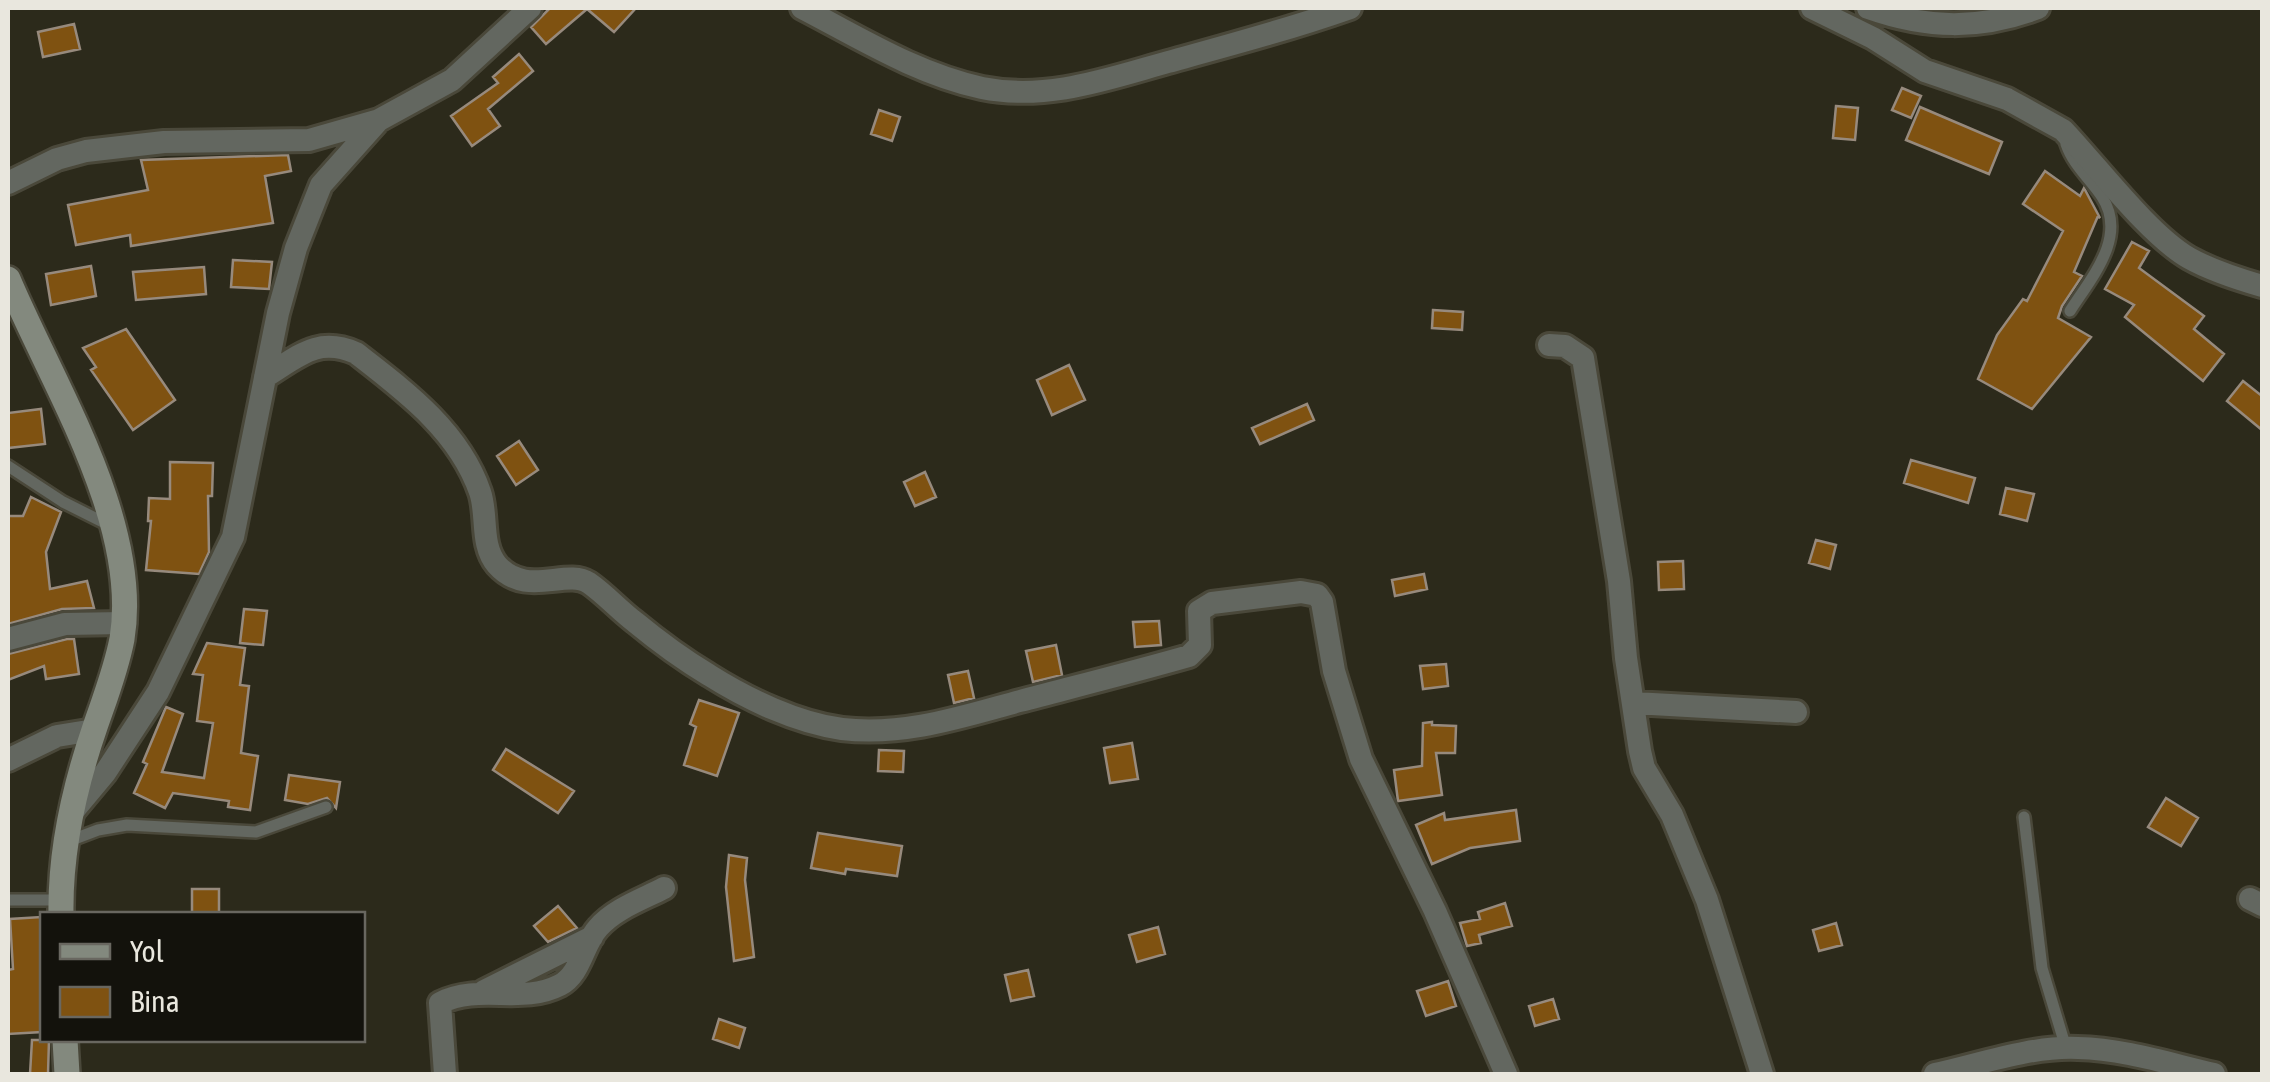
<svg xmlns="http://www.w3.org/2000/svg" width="2270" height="1082" viewBox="0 0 2270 1082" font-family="'Asap Condensed',sans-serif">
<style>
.building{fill:#7f5211;stroke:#978a7d;stroke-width:2.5}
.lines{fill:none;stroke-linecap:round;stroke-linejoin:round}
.lane-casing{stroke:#4a483a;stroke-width:16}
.street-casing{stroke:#4a483a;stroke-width:28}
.secondary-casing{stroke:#4a483a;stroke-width:30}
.lane{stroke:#636760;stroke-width:11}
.street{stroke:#636760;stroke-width:22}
.secondary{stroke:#83897e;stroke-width:25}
</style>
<rect width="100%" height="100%" fill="#2c2a1b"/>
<path class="building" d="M550,8H636L614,32L587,9L546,44L531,27Z
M74,24L80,49L43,57L38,32Z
M519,54L533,71L488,109L500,126L472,146L451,116L498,83L493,77Z
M1902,88L1921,96L1911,118L1892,110Z
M1836,106L1858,108L1855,140L1833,138Z
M1920,107L2002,142L1989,174L1906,140Z
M879,110L900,117L892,141L871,134Z
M288,155L291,171L265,176L273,223L131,246L130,235L76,245L68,205L148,190L141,160Z
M2045,171L2080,196L2084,188L2100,218L2098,216L2074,272L2082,276L2062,306L2058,318L2091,337L2032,409L1978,379L1997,335L2023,299L2027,301L2063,231L2023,204Z
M2132,242L2149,251L2139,268L2204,316L2194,329L2224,354L2203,381L2125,317L2134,305L2105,289Z
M233,260L272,262L269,289L231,287Z
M91,266L96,296L51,305L46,274Z
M204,267L206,294L136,300L133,272Z
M1433,310L1463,312L1462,330L1432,328Z
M126,329L175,400L133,430L91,370L96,367L83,348Z
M1069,365L1085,400L1052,415L1037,380Z
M2243,381L2262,396V430L2227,401Z
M1307,404L1314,420L1260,444L1252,428Z
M41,409L45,444L8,448V413Z
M519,441L538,470L516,485L497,456Z
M1911,460L1975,478L1968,503L1904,483Z
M170,462L213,463L212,496H208L209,552L199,574L146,570L151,521H148L149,498L170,499Z
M925,472L936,497L915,506L904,482Z
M2006,488L2034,494L2027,521L2000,514Z
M31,497L61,512L46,552L50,589L87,581L94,608L62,609L8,624V516H23Z
M1816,540L1836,545L1830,569L1809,563Z
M1683,561L1684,589L1659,590L1658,562Z
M1424,574L1427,589L1395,596L1392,580Z
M244,609L267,611L263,645L240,643Z
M1159,621L1161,645L1135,647L1133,622Z
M67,639H74L79,674L46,679L44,666L8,680V654Z
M207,643L245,648L240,685L249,686L241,753L258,756L250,810L228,807L229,801L173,793L165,808L134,793L147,764L143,762L166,707L183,714L162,772L204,778L213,723L197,721L203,675L193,674Z
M1056,645L1062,675L1033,682L1026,651Z
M1446,664L1448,686L1423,689L1420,666Z
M968,671L974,698L954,703L948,675Z
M699,700L739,713L717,776L684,765L696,727L690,724Z
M1432,722V725L1456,726L1455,753H1436L1442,795L1398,801L1394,770L1422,766L1423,723Z
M1132,743L1138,779L1110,783L1104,748Z
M506,749L574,791L558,813L493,770Z
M879,750L904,751L903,772L878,771Z
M289,775L340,782L336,808L327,798L308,804L285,800Z
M2166,798L2198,818L2181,846L2148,827Z
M1516,810L1520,841L1470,848L1432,864L1416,825L1444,813L1445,820Z
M818,833L902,846L897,876L846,869L845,874L811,868Z
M729,855L747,858L745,880L754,957L734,961L726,887Z
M192,889H219V914H192Z
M1505,903L1512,926L1479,935L1481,943L1467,946L1460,923L1480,919L1478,912Z
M558,906L577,928L548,942L534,926Z
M41,917L42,1032L8,1034V970L13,969L10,919Z
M1836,923L1842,945L1819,951L1813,930Z
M1158,927L1165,954L1137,962L1129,935Z
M1028,970L1034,996L1011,1001L1005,975Z
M1448,981L1456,1006L1426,1016L1417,991Z
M1553,999L1559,1019L1535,1026L1529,1006Z
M719,1019L745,1028L739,1048L713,1039Z
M32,1040H49L48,1074H30Z"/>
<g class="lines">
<g class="lane-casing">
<path id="lane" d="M2066,144C2073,165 2090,179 2102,197C2128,237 2091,278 2070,311
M8,466L63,502L109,525
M2024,817L2042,968L2066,1048
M69,841L98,830L127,825L256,832L326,807
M8,900H61"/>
</g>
<g class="street-casing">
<path id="street" d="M802,8C860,38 917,74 982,88C1047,101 1107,79 1168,62C1230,45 1290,29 1350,8
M1812,8L1873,38L1925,71L2007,99L2063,130C2098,167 2149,235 2189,258C2212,271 2238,279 2262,286
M1868,8C1927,29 1980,30 2038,8
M8,183L57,159L86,151L164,142L309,140L379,120
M1549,345L1565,346L1583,358L1619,581L1626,658L1640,751L1644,768L1672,815L1707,900L1762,1074
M265,377C298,357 317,336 356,353C405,391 459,431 480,492C488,515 480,545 497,565C526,598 566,568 589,583C605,594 619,610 635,622C658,641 684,660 709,675C747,699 797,723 842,729C905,736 961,717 1020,701C1077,686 1133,672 1189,656L1200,645L1199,611L1212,603L1301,592L1317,595L1322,602L1334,671L1361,759L1435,911L1506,1074
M8,639L65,624L123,623
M1634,703L1796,712
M8,760L57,736L94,730
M70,815L105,773L158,692L233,537L278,313L296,248L321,185L379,120L452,80L530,8
M2250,899L2262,905
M484,991L592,937
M445,1074L440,1003C480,983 521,1005 560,985C581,974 583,944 598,928C614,909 643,899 664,888
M1935,1074C1981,1064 2030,1046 2078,1048C2124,1049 2170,1064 2214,1074"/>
</g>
<g class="secondary-casing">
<path id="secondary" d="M8,279C52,384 141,522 122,639C116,670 105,698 95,727C74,788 60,850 61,914
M65,1040L67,1074"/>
</g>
<use href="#lane" class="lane"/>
<use href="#street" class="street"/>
<use href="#secondary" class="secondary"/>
</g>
<rect width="2270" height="1082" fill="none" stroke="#e9e7de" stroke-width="20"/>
<rect x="40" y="912" width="325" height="130" fill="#13120c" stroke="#696760" stroke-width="2.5"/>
<rect x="60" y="944" width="50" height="15" fill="#83897e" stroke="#696760" stroke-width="2.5"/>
<text x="130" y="962" font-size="30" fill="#e9e7de">Yol</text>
<rect x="60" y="987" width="50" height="30" fill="#7f5211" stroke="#696760" stroke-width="2.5"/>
<text x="130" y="1012" font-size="30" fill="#e9e7de">Bina</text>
</svg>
